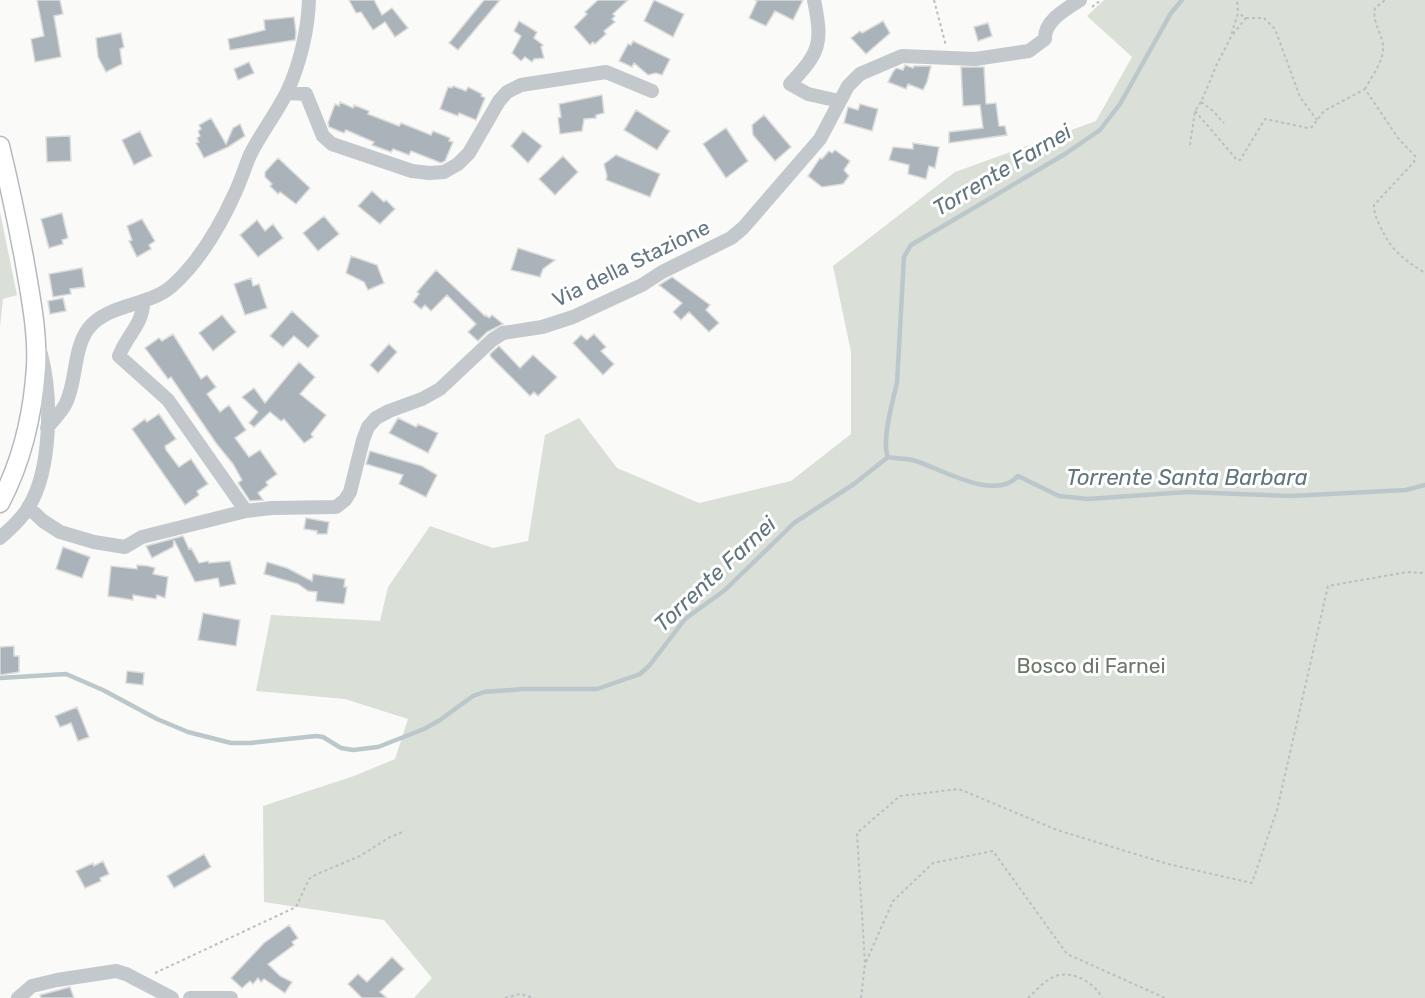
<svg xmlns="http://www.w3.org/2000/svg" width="1425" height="998" viewBox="0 0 1425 998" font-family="Rubik,sans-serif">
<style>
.green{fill:#dadfd7}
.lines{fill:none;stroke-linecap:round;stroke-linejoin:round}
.stream{stroke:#bbc7cb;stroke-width:4.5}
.building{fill:#aab3b9;stroke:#dcdcda;stroke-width:1.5}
.secondary-casing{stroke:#b3babf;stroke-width:21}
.path{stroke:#bbbfc2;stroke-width:2;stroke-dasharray:3 3;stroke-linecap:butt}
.minor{stroke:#c3c8cc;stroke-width:14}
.secondary{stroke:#fff;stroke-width:18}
.labels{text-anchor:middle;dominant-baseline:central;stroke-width:6;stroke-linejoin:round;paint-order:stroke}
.street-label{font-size:21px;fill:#657683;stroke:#fff}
.park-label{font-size:21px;fill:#687a64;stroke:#fff}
.water-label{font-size:22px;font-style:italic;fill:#60757c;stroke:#fff}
</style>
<rect width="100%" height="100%" fill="#fafaf8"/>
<path class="green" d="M1104,0H1425V998H414L432,978L384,920L264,902L263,806L354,776L395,759L408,719L345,699L256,691L271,615L380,621L388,587L430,526L493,548L528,541L545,435L579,418L617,468L699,503L791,481L851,434V352L833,266L955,172L1096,121L1132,57L1087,16Z
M0,212L17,295L3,299L0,327Z"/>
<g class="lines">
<path class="stream" d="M888,457C897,459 907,458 916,461C941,469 996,502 1018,476L1059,496L1088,499L1187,492L1290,496L1406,490L1425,485
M0,678L66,674L103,690L157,719L188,732L231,743H250L316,736L323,737L341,748L353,750L378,747L424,729L440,720L473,696L484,692L524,689H597L640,674L649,666L685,619L725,590L794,523L854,484L888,457C881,442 893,399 897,383L904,257L911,245L1065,154L1100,130L1120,104L1171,13L1182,0"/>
</g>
<path class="building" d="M37,0H60L63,14L54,16L61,57L35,62L31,39L44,36Z
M349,0H374L382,15L392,8L408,28L395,37L385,22L373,30L361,12L356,13Z
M484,0H500L458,50L449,43Z
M598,0H628L613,14L615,16L612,19L615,22L604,31L606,34L595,44L593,42L590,45L574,27L587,14L585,12Z
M654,0L684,14L673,37L644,21Z
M755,0H803L793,20L775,11L766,26L749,18L757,1Z
M294,17L296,33L295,40L230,50L228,39L265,30L264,20Z
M519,21L537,32L534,38L543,45L541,47L544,58L534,59L532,62L525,57L521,61L512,53L521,36L514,31Z
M883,21L890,33L866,54L851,38L860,31L862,33Z
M988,23L992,36L978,41L974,27Z
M121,33L124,47L120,49L122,64L106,72L98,57L96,38Z
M633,41L670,59L662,75L656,73L648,75L634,63L632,67L619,61L628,44L631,45Z
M249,62L254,73L238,80L234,69Z
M905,65L913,68L914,66H931L927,82L923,90L908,84L906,89L888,82L893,72L896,68L903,70Z
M961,67H984L986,104L996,103L999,126H1005L1007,135L949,143V132L983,128L980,105L963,106Z
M453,86L466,91L468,87L482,94L481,96L485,98L476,120L459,113L458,116L440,109L448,87L452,88Z
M602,95L604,113L596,115V118L584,119L582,131L560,134L558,118L561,117L559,104Z
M340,102L353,108L354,105L369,111L368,114L399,126L401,123L431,135L433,131L450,138L449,141L453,142L445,161L441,163L411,151L409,155L393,149L391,152L372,145L374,142L346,130L344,133L329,127L328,123L335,104L339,106Z
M860,104L878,109L872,131L844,123L848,107L858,110Z
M636,110L670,131L657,150L624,130Z
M764,115L791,147L775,161L753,135L752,125Z
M211,118L226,144L233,128L240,124L245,136L228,147L204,158L196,143L199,142L197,138L200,136L198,131L201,129L199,125Z
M726,128L748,161L726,178L703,144Z
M140,131L152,156L134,165L122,140Z
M523,131L542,146L528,163L511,146Z
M70,136L71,161L47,162L46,137Z
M913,143L939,147L935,168L929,166L926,179L908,174L909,165L889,160L893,147L913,149Z
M835,150L850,161L844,170L849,176L843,184L822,187L808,176L820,158L822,159L829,151L832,153Z
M616,155L660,174L650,197L606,180L607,176L604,164Z
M563,156L578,172L555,195L539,179Z
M278,158L310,188L296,204L280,192L278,194L270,186L272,184L265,177V172Z
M372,191L384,202L386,200L395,209L380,224L358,206Z
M62,213L68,238L62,240L63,244L49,248L41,219Z
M324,216L339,234L318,251L303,233Z
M142,219L155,241L149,245L151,249L137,257L129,241L132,240L127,226Z
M257,220L265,231L273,224L283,238L258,257L240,235Z
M518,248L555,260L543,269L540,277L511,270Z
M351,256L377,265L384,283L368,290L364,282L346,273Z
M82,268L85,287L70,289L71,294L53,297L49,274Z
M436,270L485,316L486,315L489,318L492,315L503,324L487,332L478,341L468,332L476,324L447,295L431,311L425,305L421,309L413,302L419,294L417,292Z
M672,277L710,305L706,310L719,323L709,332L689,312L681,320L673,312L682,303L659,285Z
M251,278L253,286L259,284L267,308L245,315L234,284Z
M63,298L66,311L50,314L48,301Z
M292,311L319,336L308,348L294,336L283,347L270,336Z
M222,315L236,332L213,351L199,333Z
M173,334L201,379L207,375L216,387L207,394L220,412L229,405L246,430L235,438L249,457L260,450L277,474L266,482L268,485L258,493L263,500L250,501L238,483L242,480L233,464L216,443L171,377L168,379L145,348L159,338L162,341Z
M594,334L606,347L601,351L614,364L603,375L573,343L581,335L587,340Z
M389,344L397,352L378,373L370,365Z
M499,346L520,368L533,355L557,377L538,396L534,392L530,396L491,357L490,354Z
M299,362L315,377L300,394L326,415L311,434L313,437L304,443L284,419L281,421L270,412L254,427L249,423L258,412L242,397L254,388L265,403Z
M159,414L176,439L165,446L166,450L179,467L191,459L208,484L197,491L199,495L185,505L132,429L145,419L147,422Z
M398,418L416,427L418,424L438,433L428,453L389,433Z
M370,451L422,466L437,475L426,497L399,484L403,475L366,464Z
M306,518L329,522L327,534H317V531L304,529Z
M183,536L189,549L191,548L199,563L208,561L209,563L230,561L236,584L220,587L218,578L195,582L174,540L173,547L152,558L146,546Z
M63,547L90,557L82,578L56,569Z
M267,562L287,568L312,581L313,574L345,579L344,587H347L344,604L316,601L317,592L308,591L298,584L264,574Z
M137,565L148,566L155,568L153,574L168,577L165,598L157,595L156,599L133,595V600L108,596L111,566L137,569Z
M203,613L240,620L236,646L198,640Z
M14,646V656H19V672L0,675V647Z
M127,671L144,673L143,685L126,683Z
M77,707L89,737L78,741L71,723L60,727L55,716Z
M204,854L211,867L174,888L167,876Z
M103,861L109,874L100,878L101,881L85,888L76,871L93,863L94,866Z
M289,925L298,938L292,942L294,945L268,964L280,976L292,982L285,993L264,979L261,982L258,978L253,984L250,981L242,988L231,978L264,943Z
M392,957L404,969L380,992L387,998H362L348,984L358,974L367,982Z
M70,987L74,998H41L40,995Z"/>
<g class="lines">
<g class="secondary-casing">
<path id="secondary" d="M0,146C9,183 17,221 24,258C30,294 38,331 36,367C33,414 22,461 0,503"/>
</g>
<path class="path" d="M934,0L946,46
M1092,7L1101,0
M1246,18H1264L1275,29L1300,97L1317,120
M1233,34L1246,18L1238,13
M1365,89C1372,76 1385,59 1383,45C1381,31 1372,22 1375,8L1385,0
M1201,102L1212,110L1224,123
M1195,111L1237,160H1240L1265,119L1308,128L1312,127L1324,111L1365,89L1398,138L1415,156L1414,162L1374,205C1374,214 1377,220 1381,228C1391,250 1404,260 1425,273
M1190,145L1195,111L1201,102L1217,64L1230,39L1238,13L1237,0
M866,962L893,901L933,863L993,851L1067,954L1165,998
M155,973L296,907L309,879L317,874L360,856L390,837L405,831
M505,998L520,994L534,998
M861,998L865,964L857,833L900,796L959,789L1057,830L1168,864L1252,883L1277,810L1328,586L1407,572L1425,573
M1028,998C1035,992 1042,983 1050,979C1067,967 1094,981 1102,998"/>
<path class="minor" d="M814,0C823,44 820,52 790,84L808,94L839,101
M287,93L306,94L323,136L332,144L412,171L429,173L444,172L458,164L469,153L499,101L507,92L521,85L606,72L652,91
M143,301C144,323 127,335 119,356L168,400L246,511
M47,428C53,420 62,412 66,403C77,380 73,350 88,329C108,303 148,307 172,286C200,261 220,226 235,193C241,180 245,167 250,155C261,133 276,114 287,92C300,64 308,30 309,0
M28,507L43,521L60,532L94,542L125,547L142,537L246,511L272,508L336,507L345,500L350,492L363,440L368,427L376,418L389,411L422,399L440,389L492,340L503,333L542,327L573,317L642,285L662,272L731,238L743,228L820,139L848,86L860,74L902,56L975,59L1029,51L1045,39C1044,21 1066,9 1080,0
M0,538C10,529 21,520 28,508C52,470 52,396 41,354
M18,998L32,986L57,980L116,971L126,974L172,998
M190,998H231"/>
<use href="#secondary" class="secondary"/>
</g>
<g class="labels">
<g class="street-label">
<text transform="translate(631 263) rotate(-26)">Via della Stazione</text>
</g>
<g class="park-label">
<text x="1091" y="665">Bosco di Farnei</text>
</g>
<g class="water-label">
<text transform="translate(1002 170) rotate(-31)">Torrente Farnei</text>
<text x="1187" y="477">Torrente Santa Barbara</text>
<text transform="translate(715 574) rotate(-43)">Torrente Farnei</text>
</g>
</g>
</svg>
